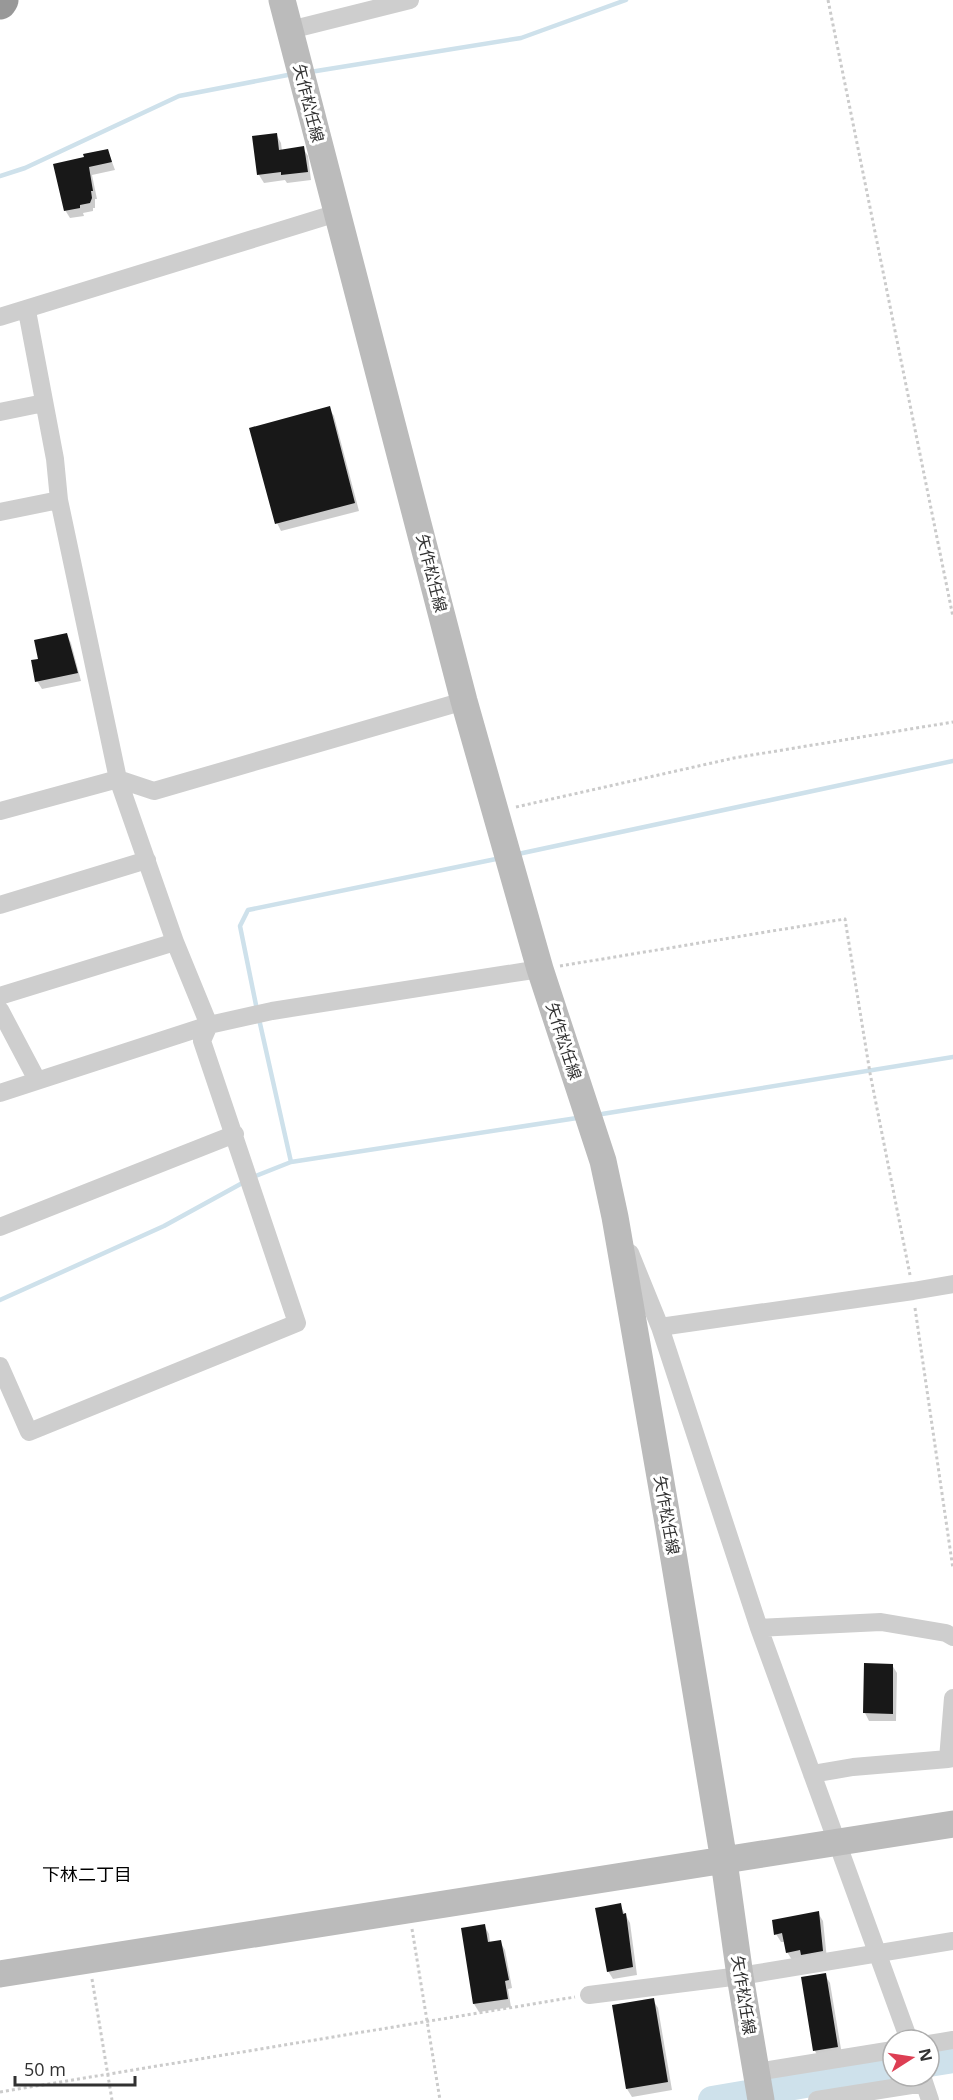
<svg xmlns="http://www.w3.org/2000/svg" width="953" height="2100" viewBox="0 0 953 2100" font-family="'Open Sans','Noto Sans JP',sans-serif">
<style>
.shadow{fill:#0003}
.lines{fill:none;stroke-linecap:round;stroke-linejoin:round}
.stream{stroke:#cee1eb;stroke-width:4.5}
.river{stroke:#cee1eb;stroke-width:28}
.building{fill:#181818}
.path{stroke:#cbcbcb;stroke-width:3;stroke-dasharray:3 3;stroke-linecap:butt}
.street{stroke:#cecece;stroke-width:18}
.secondary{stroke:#bbb;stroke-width:27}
.highway{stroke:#989898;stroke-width:33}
.labels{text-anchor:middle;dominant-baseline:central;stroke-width:6;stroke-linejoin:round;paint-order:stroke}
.street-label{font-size:16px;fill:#313131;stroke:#fff}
.neighbourhood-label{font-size:18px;fill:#000;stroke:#fff}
</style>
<rect width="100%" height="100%" fill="#fff"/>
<path class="shadow" d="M276,134L281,143L282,151L303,148L308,156L311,180L287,183L285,180L264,183L259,175L253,138Z
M108,151L115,170L92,175L97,199H95V208H93V211L83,213L84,216L70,218L65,210L55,165Z
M329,408L334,416L359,511L281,531L277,523Z
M67,635L71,643L81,681L42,689L37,681L40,660Z
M892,1665L897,1673L896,1721H869L865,1713Z
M620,1905L630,1923L637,1975L613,1979L608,1971Z
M818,1913L823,1921L827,1959L792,1960L787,1952L785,1942H781L776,1934Z
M484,1925L489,1934L490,1943L500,1942L505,1950L512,1988L508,1989L511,2007L479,2012L474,2004Z
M825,1975L830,1983L842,2055L819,2059L815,2051L803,1979Z
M653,2000L658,2008L672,2090L632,2097L627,2089L613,2006Z"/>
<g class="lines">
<path class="stream" d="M310,72L521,38L626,0
M0,176L25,168L179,96L293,74
M518,854L953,761
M257,1010L240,926L248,910L496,859
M259,1019L291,1162
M602,1114L953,1057
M253,1177L291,1162L577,1118
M0,1300L164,1226L246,1181"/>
<path class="river" d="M929,2063L953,2059
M712,2100L893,2069"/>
</g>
<path class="building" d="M277,133L279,150L304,146L308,172L281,175V172L257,175L252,136Z
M108,149L112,162L89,167L93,191H91L92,198L90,203L80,205V208L64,211L53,164L84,157L83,154Z
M330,406L355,503L275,524L249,428Z
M67,633L78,673L35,682L31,660L38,659L34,640Z
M864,1663L893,1664V1714L863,1713Z
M621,1903L623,1914L626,1913L633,1967L607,1972L595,1908Z
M819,1911L823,1951L801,1955L800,1950L786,1953L782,1933L774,1935L772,1920Z
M485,1924L488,1942L501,1940L509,1980L505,1981L508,1999L473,2004L461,1928Z
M826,1973L838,2047L813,2051L801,1977Z
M654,1998L668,2082L626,2089L612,2005Z"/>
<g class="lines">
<path class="path" d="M828,0L953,617
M516,807L734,758L953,722
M560,966L845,919L870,1073L910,1275
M915,1308L953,1569
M412,1929L440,2100
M92,1979L112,2100
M0,2092L575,1997"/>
<path class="street" d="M290,30L410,0
M27,311L55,459L59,500L118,779L175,942
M0,317L337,213
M0,412L44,403
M0,512L59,500
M0,811L118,779L154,791L464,701
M0,905L147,860
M0,996L175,942L209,1025L202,1041L297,1323L29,1432L0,1366
M0,1010L37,1080
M0,1093L209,1025L272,1011L540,969
M0,1227L235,1134
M630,1253L660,1327L913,1291L953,1284
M660,1327L759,1628L909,2040
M759,1628L881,1622L946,1633L953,1637
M953,1698L948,1759L953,1758
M812,1774L853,1767L948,1759
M589,1995L740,1976L953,1941
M929,2044L953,2040
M756,2072L893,2050
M922,2076L930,2100
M817,2100L924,2083"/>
<path class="secondary" d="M282,0L464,701L540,969L603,1161L615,1217L668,1523L724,1861L740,1976L761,2100
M0,1974L953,1824"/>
<path class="highway" d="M0,3L2,0"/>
</g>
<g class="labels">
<g class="street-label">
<text transform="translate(309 103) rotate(76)">矢作松任線</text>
<text transform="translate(432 573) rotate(76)">矢作松任線</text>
<text transform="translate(564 1041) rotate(72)">矢作松任線</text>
<text transform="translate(667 1515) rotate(80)">矢作松任線</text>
<text transform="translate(744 1995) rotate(81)">矢作松任線</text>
</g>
<g class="neighbourhood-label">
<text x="87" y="1874">下林二丁目</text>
</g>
</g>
<g transform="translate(911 2058) rotate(78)"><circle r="28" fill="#ffffff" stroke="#adadad" stroke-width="1.5"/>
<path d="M0-4.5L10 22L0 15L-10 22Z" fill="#dd3e53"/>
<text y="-9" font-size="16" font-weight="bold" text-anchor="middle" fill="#313131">N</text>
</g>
<path d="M15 2076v9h120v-9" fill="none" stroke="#313131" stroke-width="3"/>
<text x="24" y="2076" font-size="18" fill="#313131" stroke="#ffffff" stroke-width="4.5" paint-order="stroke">50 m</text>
</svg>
